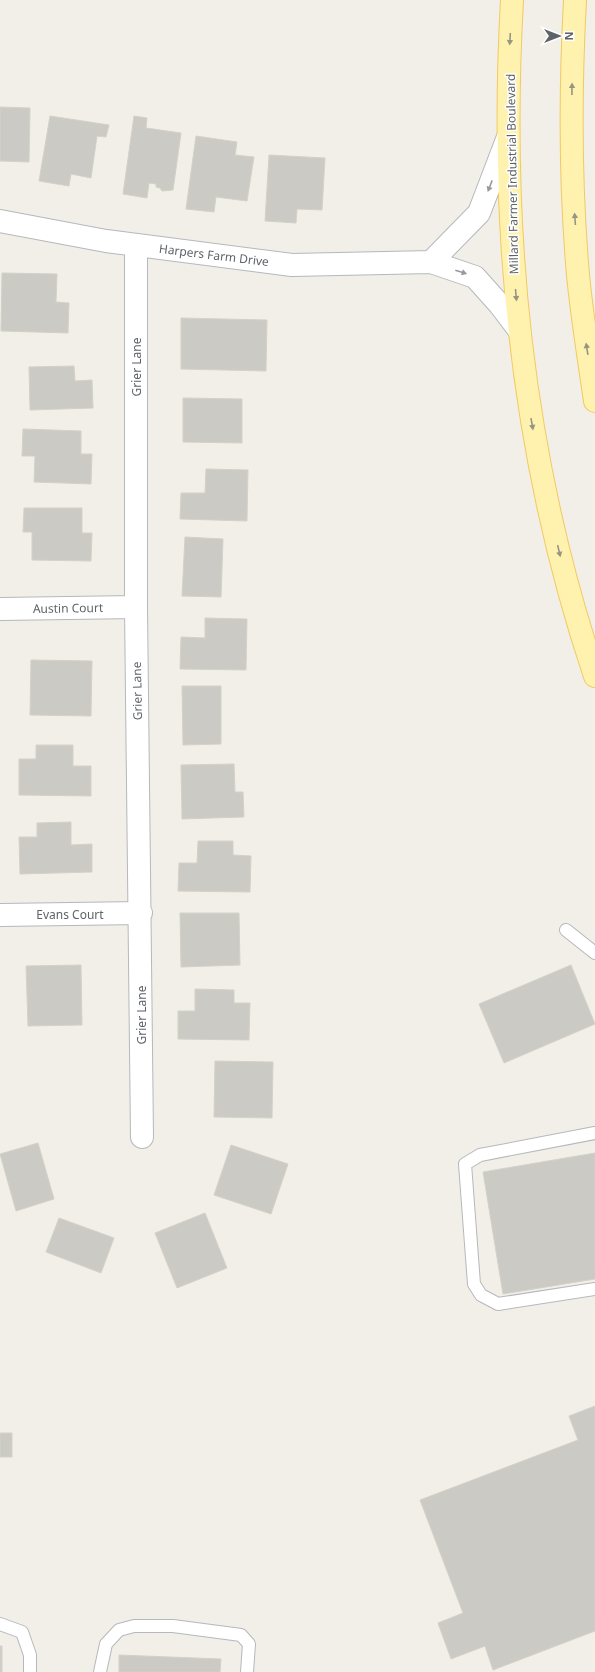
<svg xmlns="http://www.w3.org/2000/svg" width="595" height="1672" viewBox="0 0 595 1672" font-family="'Noto Sans',sans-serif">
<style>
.building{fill:#cccac5;stroke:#d6d1c6}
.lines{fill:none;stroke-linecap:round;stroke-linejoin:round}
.service-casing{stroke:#b5b8bc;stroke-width:14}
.minor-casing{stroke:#b5b8bc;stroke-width:24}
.primary-casing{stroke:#f2c960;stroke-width:24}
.service{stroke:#fff;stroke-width:12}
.minor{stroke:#fff;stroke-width:22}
.primary{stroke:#fff2af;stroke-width:22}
.oneway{fill:#979581}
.oneway2{fill:#979a9d}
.labels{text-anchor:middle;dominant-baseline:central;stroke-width:3;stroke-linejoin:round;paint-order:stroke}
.street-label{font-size:12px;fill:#5f6368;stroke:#fff}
</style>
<rect width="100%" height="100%" fill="#f1efe8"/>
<path class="building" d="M0,107L30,108L29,162L0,161Z
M50,116L109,125L106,137L97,136L91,178L71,174L69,186L39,181Z
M134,116L147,118L146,128L181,133L173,190L162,191L160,188L156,187V184L149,183L147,198L123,194Z
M196,136L237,142L235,155L254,157L247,201L216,197L214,212L186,209Z
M269,155L325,158L322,210L297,209L296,223L265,221Z
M2,273L57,274L56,302L69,303L68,333L1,331Z
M181,318L267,320L266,371L181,369Z
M74,366L75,381L92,380L93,408L30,410L29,367Z
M183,398L242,399V443L183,442Z
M23,429L81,431V454H92L91,484L34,482L35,456H22Z
M206,469L248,470L247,521L180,519L181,493H205Z
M24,508H82V533H92L91,561L32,560V532H23Z
M185,537L223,539L221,597L182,596Z
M205,618L247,619L246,670L180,669L181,637L205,638Z
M31,660L92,661L91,716L30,715Z
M182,686H221V744L183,745Z
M36,745H73V766H91V796L19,795V759H36Z
M234,764L235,792H243L244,817L182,819L181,765Z
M71,822V845L92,844V872L20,874L19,837H37V823Z
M198,841H233V855L251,856L250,892L178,891L179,863H197Z
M180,913H239L240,965L181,967Z
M81,965L82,1025L28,1026L26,966Z
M571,965L595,1024L504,1063L479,1004Z
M195,989L234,990V1003H250L249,1040L178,1039V1011H195Z
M215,1061L273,1062L272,1118L214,1117Z
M38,1143L54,1199L16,1211L0,1154Z
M231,1145L288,1164L271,1214L214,1195Z
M595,1153V1279L503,1294L483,1172Z
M205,1213L227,1268L177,1288L155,1233Z
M59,1218L114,1238L101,1273L46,1252Z
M595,1406V1631L493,1670L485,1646L451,1659L438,1623L463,1613L420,1500L578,1440L569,1416Z
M0,1433H12V1457H0Z
M0,1646H2V1672H0Z
M119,1655L221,1659L220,1672H119Z"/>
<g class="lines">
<g class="service-casing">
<path id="service" d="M566,930L595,953
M595,1133L480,1155L465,1164L474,1284L481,1295L498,1304L595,1289
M0,1624L22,1632L30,1655V1672
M100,1672L106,1644L119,1630L134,1626H173L241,1635L249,1644L247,1672"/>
</g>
<g class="minor-casing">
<path id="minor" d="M508,137L479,213L431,262L475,277L500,305L519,330
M0,221L106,241L292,265L431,262
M136,245V607L142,1137
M0,609L136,607
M0,915L141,913"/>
</g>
<g class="primary-casing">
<path id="primary" d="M512,0C499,231 521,456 595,676
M575,0C570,92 570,183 578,275C582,317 589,359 595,401"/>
</g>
<use href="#service" class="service"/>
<use href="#minor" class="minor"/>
<use href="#primary" class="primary"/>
</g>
<defs><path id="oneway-solid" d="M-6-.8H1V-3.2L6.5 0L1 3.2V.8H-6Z"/></defs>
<g class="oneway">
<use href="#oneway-solid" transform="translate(510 39) rotate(93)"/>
<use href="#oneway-solid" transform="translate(572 89) rotate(-89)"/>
<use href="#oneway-solid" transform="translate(575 219) rotate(-94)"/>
<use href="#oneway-solid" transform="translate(516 295) rotate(85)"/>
<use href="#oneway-solid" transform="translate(587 349) rotate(-99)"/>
<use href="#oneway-solid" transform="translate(532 424) rotate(80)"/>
<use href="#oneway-solid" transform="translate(559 551) rotate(77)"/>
</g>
<g class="oneway2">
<use href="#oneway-solid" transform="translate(490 186) rotate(111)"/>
<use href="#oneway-solid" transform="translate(461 272) rotate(18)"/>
</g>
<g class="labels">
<g class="street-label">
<text transform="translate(512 174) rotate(-91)">Millard Farmer Industrial Boulevard</text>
<text transform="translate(214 255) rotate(7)">Harpers Farm Drive</text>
<text transform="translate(136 367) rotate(-90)">Grier Lane</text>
<text transform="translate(68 608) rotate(-1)">Austin Court</text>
<text transform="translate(137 691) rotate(-91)">Grier Lane</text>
<text x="70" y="914">Evans Court</text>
<text transform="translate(141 1015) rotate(-90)">Grier Lane</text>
</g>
</g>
<g transform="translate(559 36) rotate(90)" stroke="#ffffff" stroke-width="3" paint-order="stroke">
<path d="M0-3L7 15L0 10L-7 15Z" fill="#5f6368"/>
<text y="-6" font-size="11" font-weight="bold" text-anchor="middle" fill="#5f6368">N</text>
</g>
</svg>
